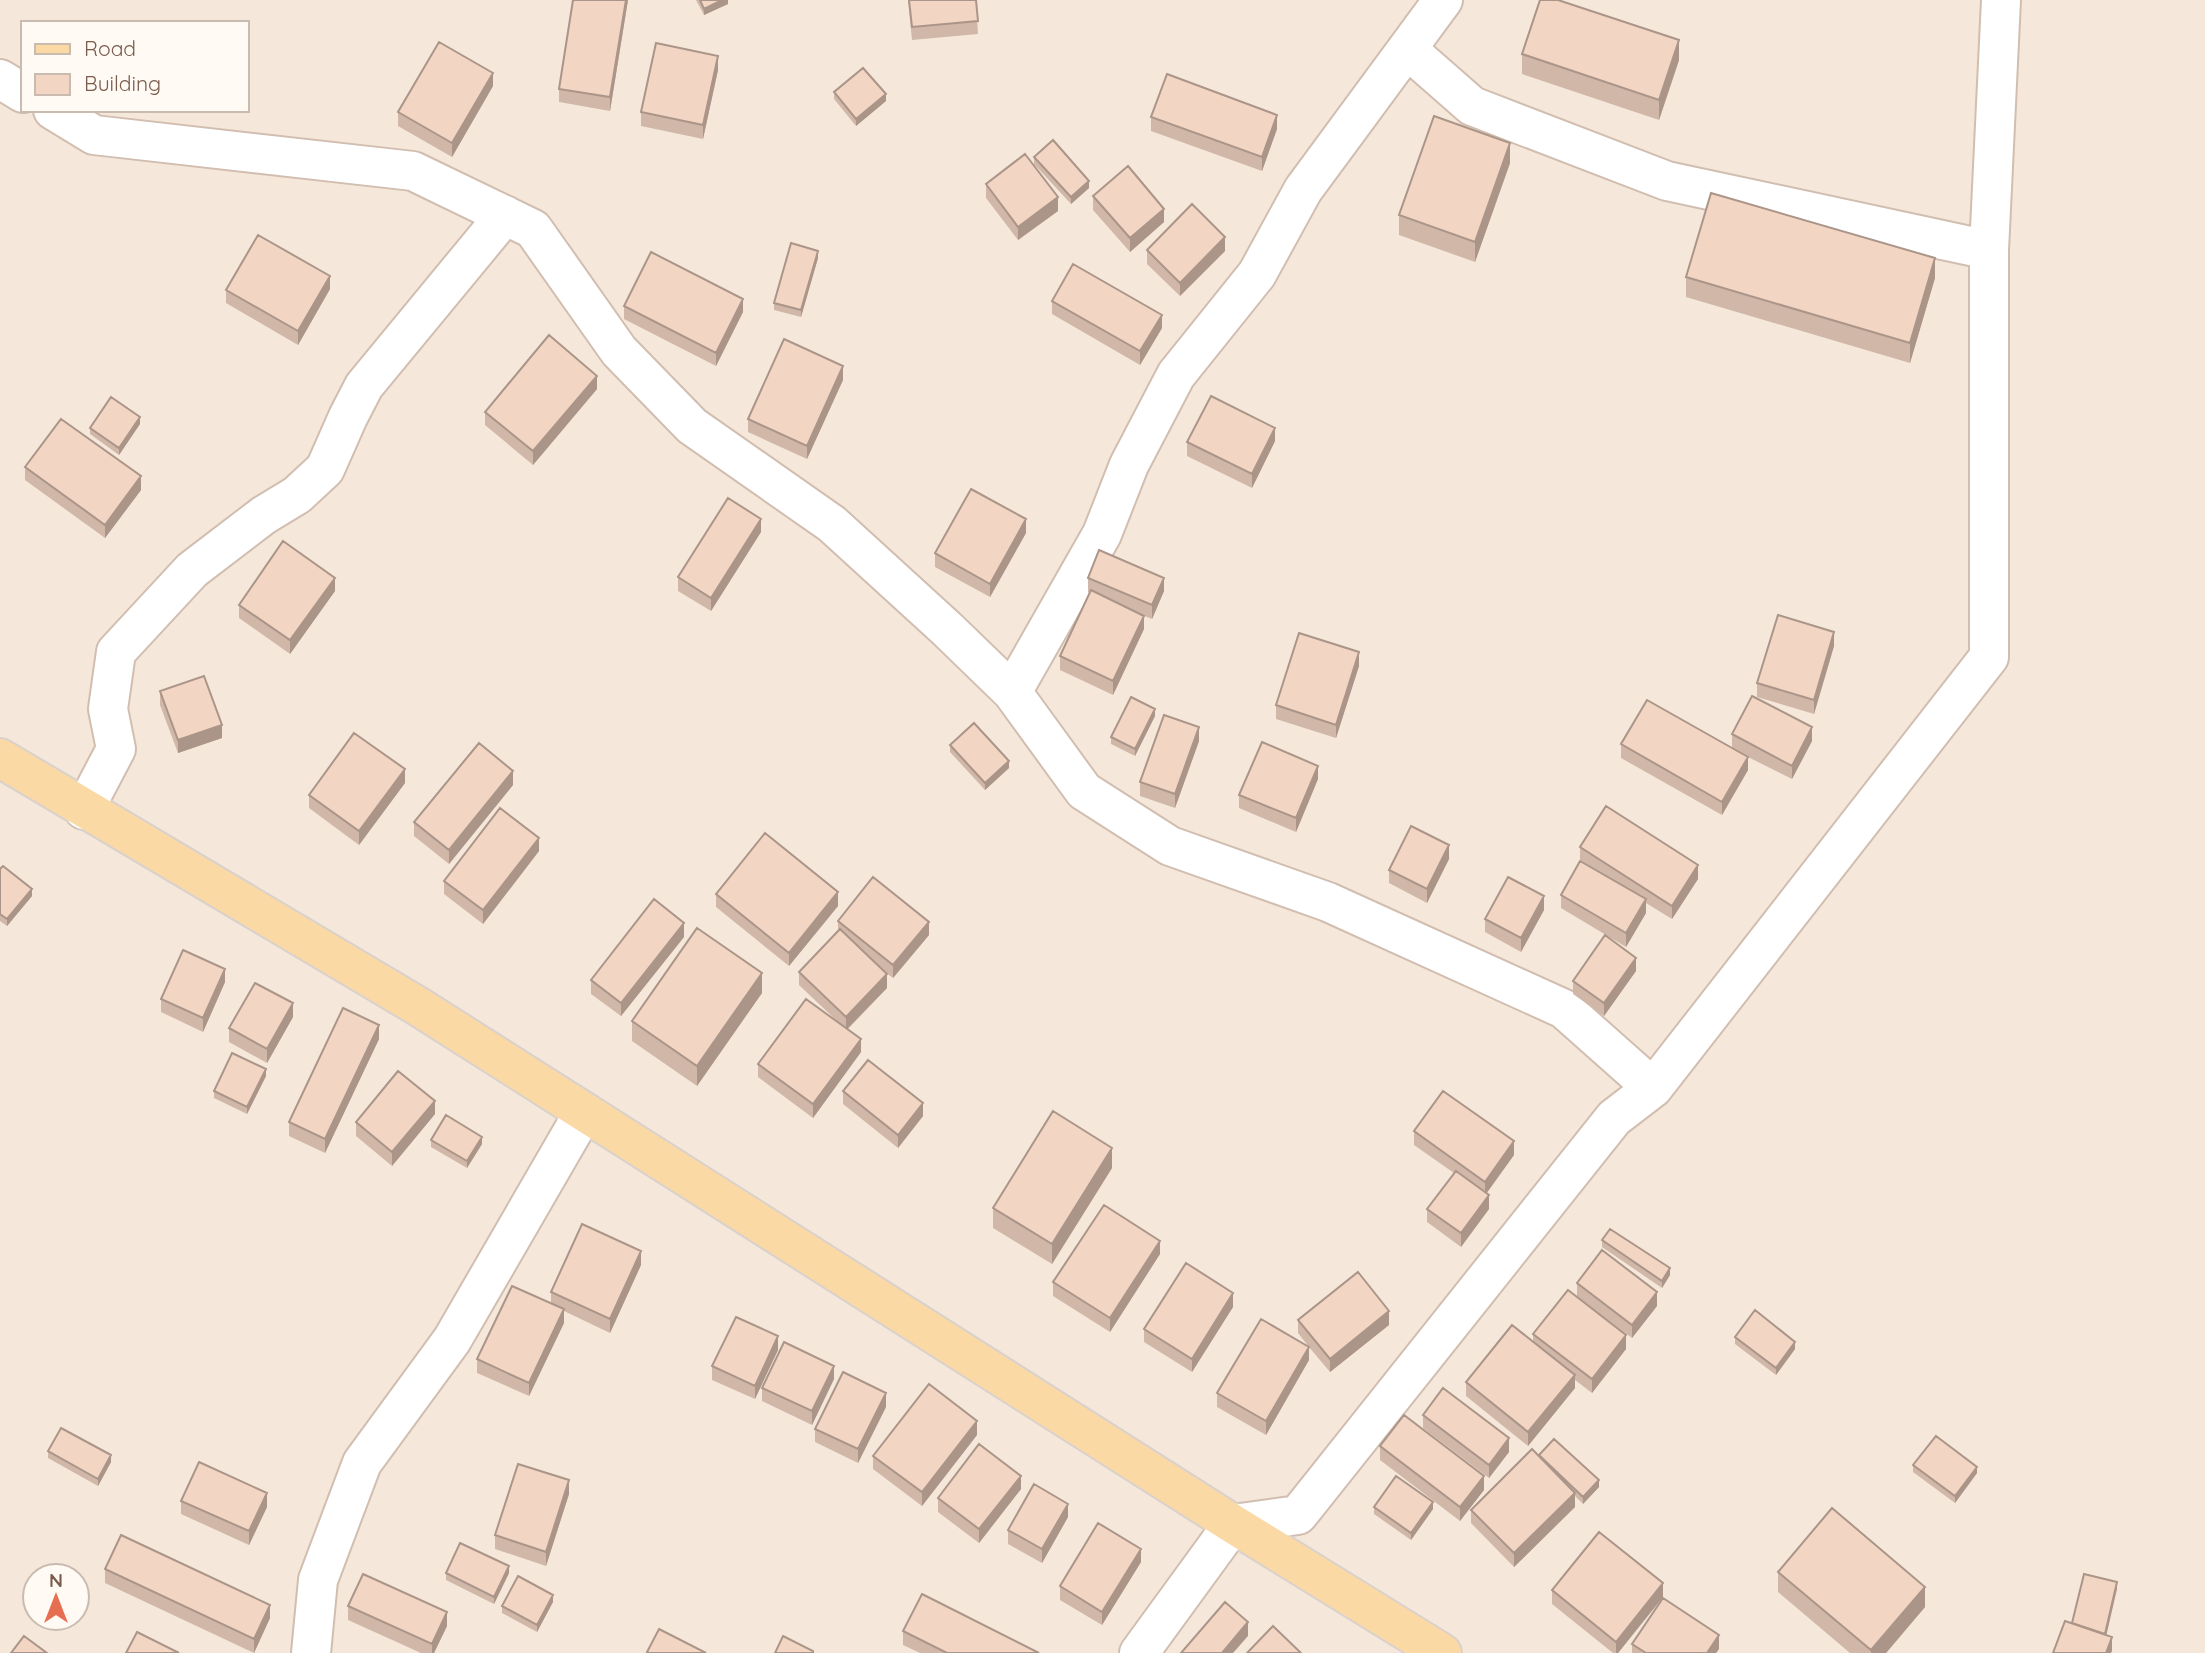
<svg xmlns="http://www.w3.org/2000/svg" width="2205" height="1653" viewBox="0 0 2205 1653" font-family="Quicksand,sans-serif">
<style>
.residential{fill:#f5e8da;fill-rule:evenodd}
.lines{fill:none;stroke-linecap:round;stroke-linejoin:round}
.minor-casing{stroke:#d1beb0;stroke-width:42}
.major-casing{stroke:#dad1cd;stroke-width:42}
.minor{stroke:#fff;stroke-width:38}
.major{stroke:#fbd9a5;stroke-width:38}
.wall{fill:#d1b7a8}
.shaded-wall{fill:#aa9588}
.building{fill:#f3d5c3;stroke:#aa9588;stroke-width:2}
</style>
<rect width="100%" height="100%" fill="#fdf6ec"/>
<path class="residential" d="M0,0H2205V1653H0ZM23,23H247V110H23ZM35,1576H77V1618H35Z"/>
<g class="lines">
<g class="minor-casing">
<path id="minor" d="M1407,49L1472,106L1667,181L1989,250
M0,79L23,93
M53,110L94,135L413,171L533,229L619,351L692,426L832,524L947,629L1012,692L1084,791L1170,846L1328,902L1564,1009L1653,1088
M1012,692L1102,534L1129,465L1176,375L1257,274L1303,190L1443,0
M84,810L116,749L108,709L116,652L192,570L264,515L297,495L325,469L348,417L364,386L505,215
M311,1653L318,1580L362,1463L452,1340L584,1112
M1139,1653L1233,1524L1298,1515L1614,1118L1653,1088L1989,657V250L2001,0"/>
</g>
<g class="major-casing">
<path id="major" d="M0,758L416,1005L1233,1524L1442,1653"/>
</g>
<use href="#minor" class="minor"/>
<use href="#major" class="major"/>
</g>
<path class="wall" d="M628,0L610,111L559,102V89Z
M696,0H728V4L704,15Z
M908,0H976L978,34L912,40Z
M1522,54L1679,60L1659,120L1522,74Z
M718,70L703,139L641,126V112Z
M493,86L452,157L398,126V112Z
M834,92L886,101L856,126L834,99Z
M1151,117L1277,129L1262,171L1151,131Z
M1034,157L1089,188L1071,204L1034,164Z
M1510,163L1475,262L1399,235V215Z
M986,184L1058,211L1018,240L986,198Z
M1093,196L1164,222L1130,252L1093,210Z
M1147,250L1225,251L1180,296L1147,264Z
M818,258L801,317L774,310V303Z
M1686,277L1935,278L1910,363L1686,297Z
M330,289L298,345L226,303V290Z
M1052,301L1162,328L1140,365L1052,314Z
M624,306L743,312L716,366L624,319Z
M843,380L807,459L748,432V419Z
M597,389L533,465L485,425V412Z
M140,424L119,455L90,434V428Z
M1275,441L1252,488L1187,456V442Z
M25,467L141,490L105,538L25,480Z
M761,532L711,611L678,591V577Z
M1026,533L990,597L935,567V553Z
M1088,578L1164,591L1152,619L1142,615L1144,629L1113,695L1060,670V656L1089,593L1088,592Z
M335,591L290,654L239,618V605Z
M1834,646L1814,714L1757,697V683Z
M1359,666L1336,738L1276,719V705Z
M160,691L222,738L178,753L160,705Z
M1155,716L1135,756L1111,744V737Z
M1732,734L1812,741L1792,779L1748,757V770L1722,815L1621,758V744L1732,747Z
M1199,741L1175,808L1140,796V782Z
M950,745L1009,768L985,790L950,752Z
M1318,779L1296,832L1239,808V795Z
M405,783L359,845L309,808V795Z
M513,785L449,864L414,836V822Z
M1580,847L1698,879L1672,919L1646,903V913L1626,947L1561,908V895L1589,866L1580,860Z
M539,851L483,924L444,894V881Z
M1449,859L1427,903L1389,883V870Z
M0,869L32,896L7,926L0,921Z
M716,894L838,906L789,966L716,907Z
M1544,910L1521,952L1485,932V919Z
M838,921L929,935L893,978L885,972L887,988L848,1029L861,1052L813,1118L758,1077V1064L838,1022L799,985V972L838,932Z
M684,937L621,1016L591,994V980Z
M1636,971L1604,1016L1573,994V981Z
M225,982L203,1032L161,1012V999Z
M762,993L697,1086L632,1041V1021Z
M293,1017L267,1063L229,1042V1028Z
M379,1039L325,1153L289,1136V1122Z
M266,1076L247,1114L214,1098V1091Z
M843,1091L923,1116L898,1148L843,1104Z
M435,1114L392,1166L356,1136V1122Z
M1414,1131L1514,1155L1487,1193L1489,1209L1461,1247L1427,1222V1209L1454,1173L1414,1145Z
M431,1140L482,1144L467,1168L431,1147Z
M1112,1168L1052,1264L993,1228V1208Z
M1602,1240L1670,1275L1662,1288L1602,1247Z
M1160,1254L1110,1332L1053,1296V1282Z
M641,1265L610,1333L564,1311V1323L529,1396L477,1373V1359L551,1304V1292Z
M1577,1283L1657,1306L1632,1338L1577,1297Z
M1233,1307L1192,1372L1144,1342V1329Z
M1298,1320L1389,1325L1330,1372L1309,1347V1360L1266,1435L1217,1407V1393L1309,1347L1298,1333Z
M1533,1334L1626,1349L1592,1393L1575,1380V1388L1528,1446L1466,1396V1382L1533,1341Z
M1735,1337L1795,1349L1776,1375L1735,1344Z
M778,1350L755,1399L712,1380V1366Z
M834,1379L812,1425L762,1401V1388Z
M886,1407L858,1463L815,1442V1429Z
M1423,1415L1509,1452L1489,1478L1423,1428Z
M977,1435L922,1506L873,1469V1456Z
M1380,1446L1484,1490L1460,1521L1380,1460Z
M48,1451L111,1462L98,1486L48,1458Z
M1539,1455L1599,1487L1583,1504L1575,1496V1507L1514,1567L1471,1523V1510L1539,1457Z
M1913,1465L1977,1473L1955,1503L1913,1472Z
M1021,1489L979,1543L938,1512V1498Z
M569,1494L546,1566L495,1549V1535Z
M181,1501L267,1507L249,1545L181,1514Z
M1374,1507L1433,1509L1411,1540L1374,1514Z
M1068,1517L1042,1563L1008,1544V1530Z
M1141,1562L1102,1625L1060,1600V1586Z
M105,1569L270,1618L254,1653L105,1583Z
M1778,1572L1925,1607L1886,1653H1850L1778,1592Z
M446,1573H509L494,1604L446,1580Z
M1552,1590L1663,1597L1618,1653H1613L1552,1604Z
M553,1602L537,1632L502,1613V1606Z
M348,1606L447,1626L434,1653H421L348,1620Z
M903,1631L1039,1653H920L903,1645Z
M1632,1644L1719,1649L1716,1653H1632Z"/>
<path class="shaded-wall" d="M626,0H628L610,111V97Z
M722,0H728V4L704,15V9Z
M1679,40V60L1659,120V100Z
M718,56V70L703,139V125Z
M493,73V86L452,157V143Z
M886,94V101L856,126V119Z
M1277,115V129L1262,171V157Z
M1510,143V163L1475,262V242Z
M1089,181V188L1071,204V197Z
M1058,197V211L1018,240V227Z
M1164,209V222L1130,252V238Z
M1225,237V251L1180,296V283Z
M818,251V258L801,317V310Z
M1935,258V278L1910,363V343Z
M330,276V289L298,345V331Z
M743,299V312L716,366V353Z
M1162,315V328L1140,365V351Z
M843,366V380L807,459V446Z
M597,376V389L533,465V451Z
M140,417V424L119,455V448Z
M1275,428V441L1252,488V474Z
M141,476V490L105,538V525Z
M761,519V532L711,611V598Z
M1026,519V533L990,597V584Z
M335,578V591L290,654V640Z
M1164,578V591L1152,619V605Z
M1144,616V629L1113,695V681Z
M1834,632V646L1814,714V700Z
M1359,652V666L1336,738V725Z
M1155,709V716L1135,756V749Z
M222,725V738L178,753V740Z
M1199,727V741L1175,808V794Z
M1812,727V741L1792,779V766Z
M1748,757V770L1722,815V802Z
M1009,761V768L985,790V783Z
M1318,766V779L1296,832V818Z
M405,769V783L359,845V831Z
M513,771V785L449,864V850Z
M539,838V851L483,924V910Z
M1449,845V859L1427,903V889Z
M1698,865V879L1672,919V906Z
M32,889V896L7,926V919Z
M838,892V906L789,966V953Z
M1544,896V910L1521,952V938Z
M1646,899V913L1626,947V933Z
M929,922V935L893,978V965Z
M684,923V937L621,1016V1003Z
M1636,958V971L1604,1016V1003Z
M225,969V982L203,1032V1018Z
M762,973V993L697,1086V1066Z
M887,974V988L846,1030V1017Z
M293,1003V1017L267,1063V1049Z
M379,1025V1039L325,1153V1139Z
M861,1039V1052L813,1118V1104Z
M266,1069V1076L247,1114V1107Z
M435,1101V1114L392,1166V1152Z
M923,1103V1116L898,1148V1135Z
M482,1137V1144L467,1168V1161Z
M1514,1141V1155L1485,1195V1182Z
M1112,1148V1168L1052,1264V1244Z
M1489,1195V1209L1461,1247V1233Z
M1160,1241V1254L1110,1332V1318Z
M641,1251V1265L610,1333V1319Z
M1670,1268V1275L1662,1288V1281Z
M1657,1292V1306L1632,1338V1325Z
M1233,1293V1307L1192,1372V1359Z
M564,1309V1323L529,1396V1383Z
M1389,1311V1325L1330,1372V1359Z
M1626,1335V1349L1592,1393V1379Z
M778,1336V1350L755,1399V1386Z
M1795,1342V1349L1776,1375V1368Z
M1309,1347V1360L1266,1435V1421Z
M834,1366V1379L812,1425V1411Z
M1575,1375V1388L1528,1446V1432Z
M886,1393V1407L858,1463V1449Z
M977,1421V1435L922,1506V1492Z
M1509,1438V1452L1489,1478V1465Z
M111,1455V1462L98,1486V1479Z
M1977,1467V1473L1955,1503V1496Z
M1021,1476V1489L979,1543V1529Z
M1484,1476V1490L1460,1521V1507Z
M569,1480V1494L546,1566V1552Z
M1599,1480V1487L1583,1504V1497Z
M267,1493V1507L249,1545V1531Z
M1575,1493V1507L1514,1567V1553Z
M1433,1502V1509L1411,1540V1533Z
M1068,1504V1517L1042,1563V1549Z
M1141,1549V1562L1102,1625V1612Z
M509,1566V1573L494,1604V1597Z
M2117,1582V1589L2105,1641V1634Z
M1663,1583V1597L1618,1653H1616V1642Z
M1925,1587V1607L1886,1653H1871V1650Z
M553,1595V1602L537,1632V1625Z
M270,1605V1618L254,1653V1639Z
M447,1612V1626L434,1653H432V1644Z
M1248,1622V1636L1233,1653H1222Z
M1719,1635V1649L1716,1653H1707Z
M2112,1637V1651L2111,1653H2106Z"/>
<path class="building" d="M573,0H626L610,97L559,89Z
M700,0H722L704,9Z
M909,0H976L978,21L912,27Z
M1540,0H1558L1679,40L1659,100L1522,54Z
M439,42L493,73L452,143L398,112Z
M656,43L718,56L703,125L641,112Z
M863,68L886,94L856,119L834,92Z
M1167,74L1277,115L1262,157L1151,117Z
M1434,116L1510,143L1475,242L1399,215Z
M1053,140L1089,181L1071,197L1034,157Z
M1025,154L1058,197L1018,227L986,184Z
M1128,166L1164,209L1130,238L1093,196Z
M1711,193L1935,258L1910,343L1686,277Z
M1192,204L1225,237L1180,283L1147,250Z
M258,235L330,276L298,331L226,290Z
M791,243L818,251L801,310L774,303Z
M651,252L743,299L716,353L624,306Z
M1073,264L1162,315L1140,351L1052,301Z
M549,335L597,376L533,451L485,412Z
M784,339L843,366L807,446L748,419Z
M1211,396L1275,428L1252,474L1187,442Z
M111,397L140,417L119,448L90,428Z
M61,419L141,476L105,525L25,467Z
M971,489L1026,519L990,584L935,553Z
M728,498L761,519L711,598L678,577Z
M283,541L335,578L290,640L239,605Z
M1099,550L1164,578L1152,605L1088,578Z
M1091,590L1144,616L1113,681L1060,656Z
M1778,615L1834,632L1814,700L1757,683Z
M1299,633L1359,652L1336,725L1276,705Z
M204,676L222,725L178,740L160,691Z
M1752,696L1812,727L1792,766L1732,734Z
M1131,697L1155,709L1135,749L1111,737Z
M1647,700L1748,757L1722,802L1621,744Z
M1164,715L1199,727L1175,794L1140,782Z
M974,723L1009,761L985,783L950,745Z
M354,733L405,769L359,831L309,795Z
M1262,742L1318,766L1296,818L1239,795Z
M479,743L513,771L449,850L414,822Z
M1606,806L1698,865L1672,906L1580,847Z
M500,808L539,838L483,910L444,881Z
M1411,826L1449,845L1427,889L1389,870Z
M765,833L838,892L789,953L716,894Z
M1580,861L1646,899L1626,933L1561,895Z
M3,866L32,889L7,919L0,914V869Z
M873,877L929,922L893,965L838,921Z
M1508,877L1544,896L1521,938L1485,919Z
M654,899L684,923L621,1003L591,980Z
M697,928L762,973L697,1066L632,1021Z
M840,929L887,974L846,1017L799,972Z
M1605,935L1636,958L1604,1003L1573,981Z
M183,950L225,969L203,1018L161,999Z
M255,983L293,1003L267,1049L229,1028Z
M806,999L861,1039L813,1104L758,1064Z
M343,1008L379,1025L325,1139L289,1122Z
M232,1053L266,1069L247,1107L214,1091Z
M868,1060L923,1103L898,1135L843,1091Z
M398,1071L435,1101L392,1152L356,1122Z
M1443,1091L1514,1141L1485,1182L1414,1131Z
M1053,1111L1112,1148L1052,1244L993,1208Z
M446,1115L482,1137L467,1161L431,1140Z
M1456,1171L1489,1195L1461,1233L1427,1209Z
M1104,1205L1160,1241L1110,1318L1053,1282Z
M582,1224L641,1251L610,1319L551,1292Z
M1610,1229L1670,1268L1662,1281L1602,1240Z
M1602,1250L1657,1292L1632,1325L1577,1283Z
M1186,1263L1233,1293L1192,1359L1144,1329Z
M1358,1272L1389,1311L1330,1359L1298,1320Z
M512,1286L564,1309L529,1383L477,1359Z
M1568,1290L1626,1335L1592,1379L1533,1334Z
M1755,1310L1795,1342L1776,1368L1735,1337Z
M736,1317L778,1336L755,1386L712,1366Z
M1261,1319L1309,1347L1266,1421L1217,1393Z
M1512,1325L1575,1375L1528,1432L1466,1382Z
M784,1342L834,1366L812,1411L762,1388Z
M843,1372L886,1393L858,1449L815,1429Z
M929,1384L977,1421L922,1492L873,1456Z
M1443,1388L1509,1438L1489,1465L1423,1415Z
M1404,1415L1484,1476L1460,1507L1380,1446Z
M61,1428L111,1455L98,1479L48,1451Z
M1936,1436L1977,1467L1955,1496L1913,1465Z
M1554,1439L1599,1480L1583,1497L1539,1455Z
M979,1444L1021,1476L979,1529L938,1498Z
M1532,1449L1575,1493L1514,1553L1471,1510Z
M199,1462L267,1493L249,1531L181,1501Z
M518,1464L569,1480L546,1552L495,1535Z
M1396,1476L1433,1502L1411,1533L1374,1507Z
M1034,1484L1068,1504L1042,1549L1008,1530Z
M1832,1508L1925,1587L1871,1650L1778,1572Z
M1098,1523L1141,1549L1102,1612L1060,1586Z
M1599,1532L1663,1583L1616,1642L1552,1590Z
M121,1535L270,1605L254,1639L105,1569Z
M460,1543L509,1566L494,1597L446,1573Z
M363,1574L447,1612L432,1644L348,1606Z
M2084,1574L2117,1582L2105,1634L2072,1623Z
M518,1576L553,1595L537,1625L502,1606Z
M922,1594L1039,1653H947L903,1631Z
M1663,1598L1719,1635L1707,1653H1646L1632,1644Z
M1225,1602L1248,1622L1222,1653H1181Z
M2065,1621L2112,1637L2106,1653H2053Z
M1273,1626L1301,1653H1247Z
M659,1629L706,1653H649L647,1652Z
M137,1632L179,1653H126Z
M24,1636L47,1653H11Z
M783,1636L813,1651V1653H775Z"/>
<rect x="21" y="21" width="228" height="91" fill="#fffaf3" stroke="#cabbb1" stroke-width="2"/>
<rect x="35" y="44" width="35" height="10" fill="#fbd9a5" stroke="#cabbb1" stroke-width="2"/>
<text x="84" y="56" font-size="21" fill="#7a5c4d">Road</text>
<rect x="35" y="74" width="35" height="21" fill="#f3d5c3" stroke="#cabbb1" stroke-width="2"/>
<text x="84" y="91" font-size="21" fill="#7a5c4d">Building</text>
<g transform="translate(56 1597)"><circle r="33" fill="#fffaf3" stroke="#cabbb1" stroke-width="2"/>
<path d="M0-5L12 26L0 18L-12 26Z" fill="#e76f51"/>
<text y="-10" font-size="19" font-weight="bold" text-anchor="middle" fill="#7a5c4d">N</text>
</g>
</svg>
